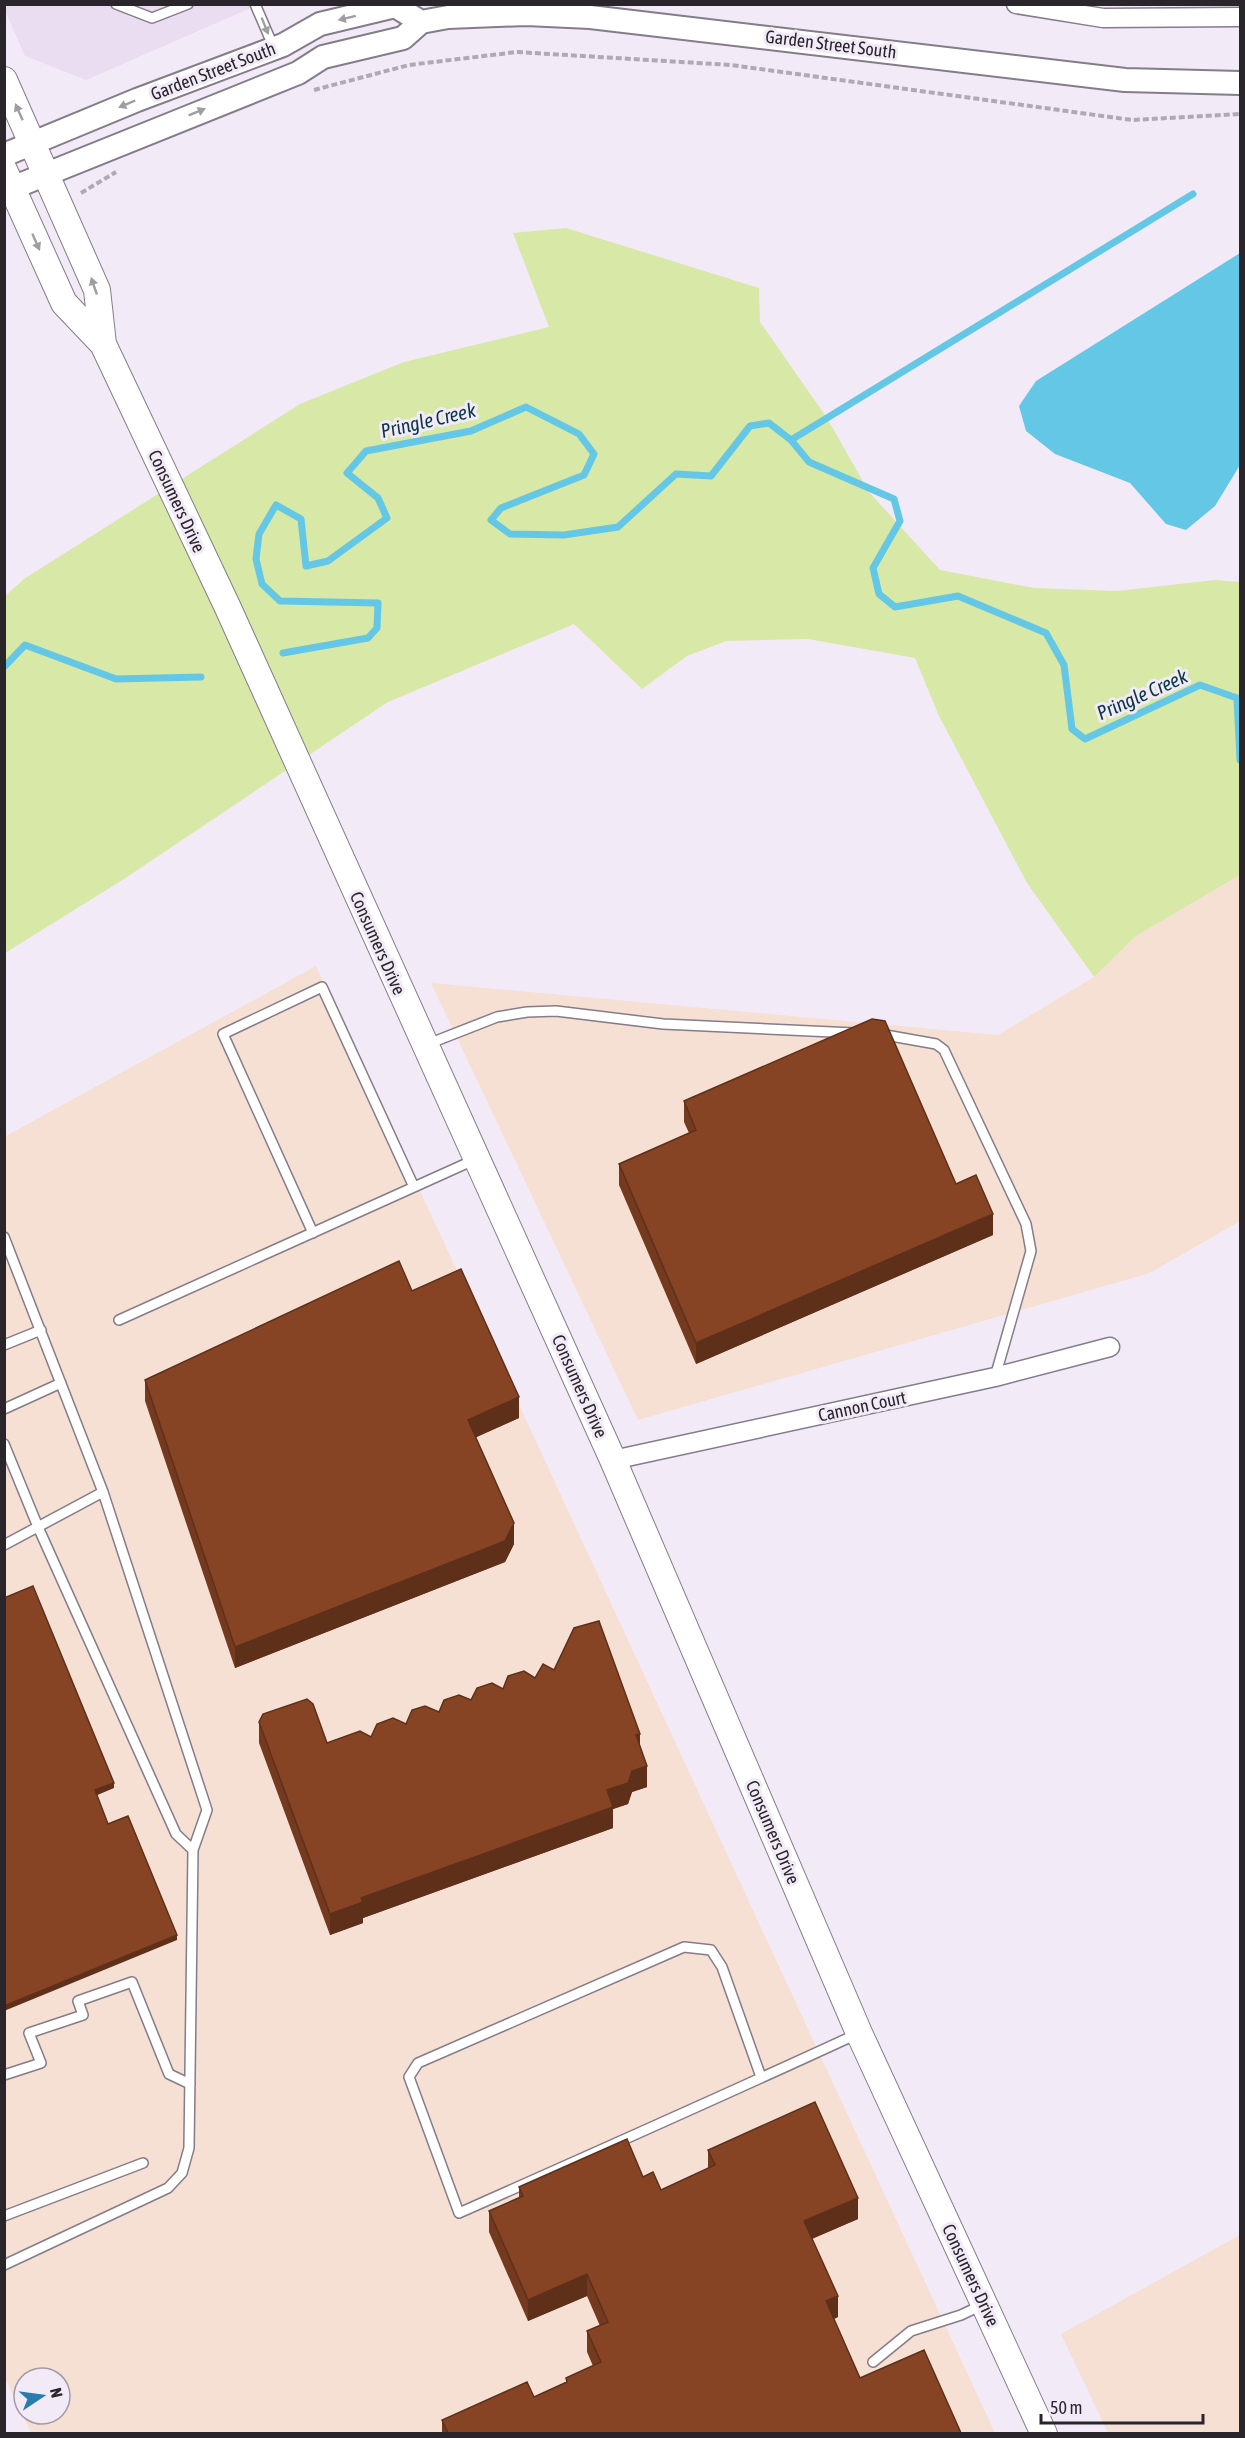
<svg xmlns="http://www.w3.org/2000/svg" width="1245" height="2438" viewBox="0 0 1245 2438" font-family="'Asap Condensed',sans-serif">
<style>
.built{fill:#ebddf1}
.industrial{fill:#f6dfd3;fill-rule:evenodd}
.green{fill:#d8e8a6}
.water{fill:#65c7e6}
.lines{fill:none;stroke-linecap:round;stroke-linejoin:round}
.stream{stroke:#65c7e6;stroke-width:7}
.service-casing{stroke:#847c88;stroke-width:12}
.minor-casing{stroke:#847c88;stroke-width:21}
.tertiary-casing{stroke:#847c88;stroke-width:26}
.secondary-casing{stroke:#847c88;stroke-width:28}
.path{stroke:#b0a9b4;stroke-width:4;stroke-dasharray:6 3;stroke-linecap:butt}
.service{stroke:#fff;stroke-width:9}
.minor{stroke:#fff;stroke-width:18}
.tertiary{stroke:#fff;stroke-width:22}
.secondary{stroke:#fff;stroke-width:26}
.wall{fill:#743a20}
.shaded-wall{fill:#5e301a}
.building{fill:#874425;stroke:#5e301a;stroke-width:1.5}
.oneway{fill:#9f9d9f}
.labels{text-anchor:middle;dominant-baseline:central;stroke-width:6;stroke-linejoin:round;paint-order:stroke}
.street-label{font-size:18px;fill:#29252a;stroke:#f3eaf8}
.water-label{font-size:20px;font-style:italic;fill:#093845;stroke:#f3eaf8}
</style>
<rect width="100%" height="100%" fill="#f3eaf8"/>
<path class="built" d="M4,5H258L86,80L25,56L5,11Z"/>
<path class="industrial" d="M1240,875V1221L1150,1273L638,1420L431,983L998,1035L1094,977L1136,936Z
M316,966L995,2433H31L4,2376V1137ZM24,2378H60V2414H24Z
M1240,2235V2433H1108L1061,2334Z"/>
<path class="green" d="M566,228L759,288L760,322L827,418L869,492L940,570L1034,588L1117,591L1215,580L1240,582V875L1136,936L1094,977L1027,883L939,716L915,658L808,639L726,641L687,656L642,689L574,624L388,702L124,879L5,953V596L24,579L300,404L404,362L549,327L513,233Z"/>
<path class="water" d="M1240,253V465L1215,506L1186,530L1166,524L1130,483L1055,454L1026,431L1019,406L1036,381Z"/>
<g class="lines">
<path class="stream" d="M791,440L1193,194
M283,653L368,638L377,628L378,603L280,601L262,584L256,559L259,534L276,505L301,519L306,566L328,561L387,518L378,498L347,473L366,451L471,431L526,407L579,434L594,454L584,475L501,508L491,520L510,534L564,535L618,527L676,474L711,476L750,426L769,423L791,440L809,462L894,499L900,521L873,568L879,594L895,607L958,596L1046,633L1064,665L1072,729L1085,739L1200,685L1237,698L1240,760
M4,667L25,645L116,679L201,677"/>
<g class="service-casing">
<path id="service" d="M116,4L152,18L188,4
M255,4L274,48
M880,1034L936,1044L944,1050L1026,1224L1031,1251L995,1377
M428,1044L497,1017L527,1012L556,1011L663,1024L854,1033
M313,1233L223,1034L322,987L414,1187
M4,1237L103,1492
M119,1320L474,1160
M4,1345L41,1330
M4,1409L61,1383
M4,1444L38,1527L176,1834L193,1850
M4,1545L103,1492L207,1810L193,1850L189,2148L182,2173L168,2188L4,2265
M4,2075L41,2063L29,2033L83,2015L78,2001L132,1982L169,2074L190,2084
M761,2077L722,1967L711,1950L684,1947L418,2063L409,2077L459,2213C592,2154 725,2095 857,2034
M4,2216L143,2163
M873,2362L911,2331L961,2315L982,2305"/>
</g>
<g class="minor-casing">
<path id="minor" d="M1016,4L1103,18L1240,17
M613,1460L995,1377L1110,1347"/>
</g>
<g class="tertiary-casing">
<path id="tertiary" d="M4,155L137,100L283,45L320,24L395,6L421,22
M12,188L298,73L323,57L403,38L421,22L448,17L526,14L590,17L1125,80L1240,83"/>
</g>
<g class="secondary-casing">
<path id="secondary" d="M4,80L97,290L103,344
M4,170L64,303L103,344L228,608L613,1460L859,2033L1044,2434"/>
</g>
<path class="path" d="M314,90L409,65L517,52L731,65L1132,120L1240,114
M81,193L116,172"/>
<use href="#service" class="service"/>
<use href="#minor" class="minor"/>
<use href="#tertiary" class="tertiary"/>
<use href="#secondary" class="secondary"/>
</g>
<path class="wall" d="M684,1101L956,1184L993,1235L696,1364L619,1185V1164L689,1133L684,1122Z
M412,1291L519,1418L476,1437L514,1544L505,1562L235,1668L145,1401V1380Z
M554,1670L640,1747L647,1787L632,1792L628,1804L613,1809V1828L363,1918V1923L330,1935L259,1743V1722L327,1743L371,1737L535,1678Z
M708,2150L858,2219L812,2239L838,2317L834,2319L860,2378L961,2433H442V2420L534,2397L566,2382V2378L593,2366L587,2352V2331L600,2326L587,2296L528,2321L489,2232V2211L519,2198V2187L643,2177L661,2190L708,2169Z"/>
<path class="shaded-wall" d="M993,1214V1235L696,1364V1343Z
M519,1397V1418L468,1441V1420Z
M514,1523V1544L505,1562L235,1668V1647Z
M640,1734V1755L636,1735Z
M647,1766V1787L632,1792L628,1804L613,1809V1828L363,1918V1923L330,1935V1914L361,1898L607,1790L632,1771Z
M114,1783V1788L95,1796V1790Z
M177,1935V1940L4,2011V2006Z
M858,2198V2219L804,2242V2221Z
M587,2274V2296L528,2321V2300Z
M838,2296V2317L826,2322V2301Z"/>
<path class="building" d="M872,1019L885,1021L956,1184L976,1175L993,1214L696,1343L619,1164L696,1130L684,1101Z
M399,1261L412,1291L461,1269L519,1397L468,1420L514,1523L505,1541L235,1647L145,1380Z
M33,1586L114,1783L95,1790L108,1824L128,1816L177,1935L4,2006V1598Z
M599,1621L640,1734L636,1735L647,1766L632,1771L628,1783L607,1790L613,1807L361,1898L363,1902L330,1914L259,1722L263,1714L307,1699L313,1704L327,1743L360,1731L371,1737L377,1724L393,1718L406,1724L412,1710L425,1706L439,1712L444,1700L459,1695L471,1700L477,1688L492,1683L503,1689L508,1676L524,1671L535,1678L543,1664L554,1670L574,1628Z
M815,2102L858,2198L804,2221L838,2296L826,2301L860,2378L924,2350L961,2433H448L442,2420L527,2382L534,2397L567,2382L566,2378L601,2362L587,2331L608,2322L587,2274L528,2300L489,2211L523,2196L519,2187L627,2139L643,2177L653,2172L661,2190L715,2165L708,2150Z"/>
<defs><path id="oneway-solid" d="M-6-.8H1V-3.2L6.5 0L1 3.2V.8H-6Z" transform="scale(1.5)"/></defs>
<g class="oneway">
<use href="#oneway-solid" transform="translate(347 18) rotate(166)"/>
<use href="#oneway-solid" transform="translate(265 26) rotate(68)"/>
<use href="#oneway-solid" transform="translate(127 104) rotate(157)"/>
<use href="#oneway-solid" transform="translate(19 112) rotate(-114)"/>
<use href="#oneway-solid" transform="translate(197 112) rotate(-22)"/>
<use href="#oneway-solid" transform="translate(36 242) rotate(66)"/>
<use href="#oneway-solid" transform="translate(94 286) rotate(-109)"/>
</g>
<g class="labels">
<g class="street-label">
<text transform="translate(831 44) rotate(7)">Garden Street South</text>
<text transform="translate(213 71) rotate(-21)">Garden Street South</text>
<text transform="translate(177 501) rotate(65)">Consumers Drive</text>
<text transform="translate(378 943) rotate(66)">Consumers Drive</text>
<text transform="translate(580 1386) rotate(66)">Consumers Drive</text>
<text transform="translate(862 1406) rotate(-12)">Cannon Court</text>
<text transform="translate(773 1832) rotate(67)">Consumers Drive</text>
<text transform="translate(971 2275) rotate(65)">Consumers Drive</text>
</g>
<g class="water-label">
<text transform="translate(428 420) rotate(-13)">Pringle Creek</text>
<text transform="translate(1142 694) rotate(-24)">Pringle Creek</text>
</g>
</g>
<rect width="1245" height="2438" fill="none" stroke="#29252a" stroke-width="12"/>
<g transform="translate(42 2396) rotate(77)"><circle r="28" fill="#f3eaf8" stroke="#a29ba6" stroke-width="1.5"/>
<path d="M0-4.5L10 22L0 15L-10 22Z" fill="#277dad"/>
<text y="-9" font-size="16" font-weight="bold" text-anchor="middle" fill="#29252a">N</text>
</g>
<path d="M1041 2414v9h162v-9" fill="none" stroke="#29252a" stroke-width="3"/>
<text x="1050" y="2414" font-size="18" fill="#29252a" stroke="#f3eaf8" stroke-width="4.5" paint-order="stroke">50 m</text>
</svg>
